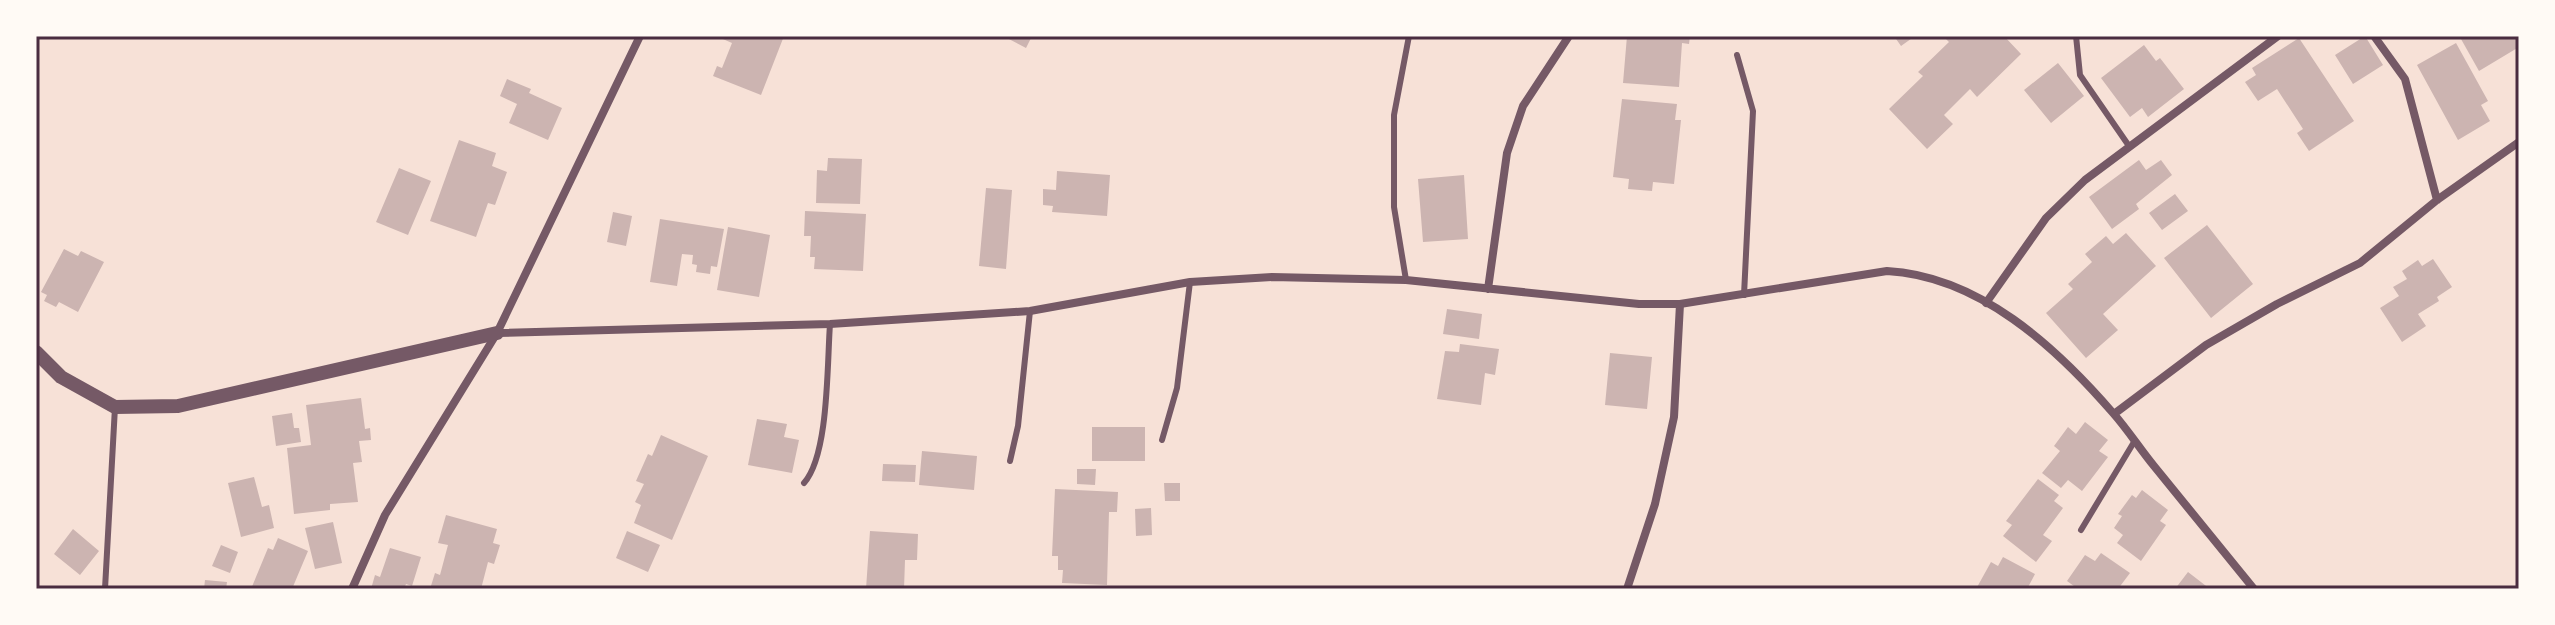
<svg xmlns="http://www.w3.org/2000/svg" width="2555" height="625" viewBox="0 0 2555 625" font-family="Inter,sans-serif">
<style>
.building{fill:#ccb4b1}
.lines{fill:none;stroke-linecap:round;stroke-linejoin:round}
.service{stroke:#755966;stroke-width:6}
.minor{stroke:#755966;stroke-width:8}
.tertiary{stroke:#755966;stroke-width:14}
.neatline{fill:none;stroke:#4a2c40;stroke-width:3}
</style>
<rect width="100%" height="100%" fill="#f7e1d7"/>
<path class="building" d="M716,36H784L761,95L713,76L717,66L722,68L732,43Z
M1008,36H1032L1026,48L1007,38Z
M1627,36H1690L1689,44L1682,43L1679,87L1623,83Z
M1894,36H1915L1901,46Z
M1943,36H2004L2021,54L1977,97L1970,89L1944,115L1953,124L1927,149L1889,109L1923,76L1918,72L1949,42Z
M2365,36L2383,65L2353,84L2335,55Z
M2466,36H2515L2519,47L2479,71L2461,39Z
M2299,38L2354,121L2309,151L2297,133L2303,129L2277,89L2258,101L2245,82L2256,75L2252,68Z
M2456,43L2488,101L2481,105L2490,121L2458,140L2417,65Z
M2144,45L2156,61L2160,58L2184,89L2148,117L2142,108L2130,117L2101,78Z
M2058,63L2084,96L2051,123L2024,90Z
M507,79L531,89L529,93L562,108L548,140L509,123L517,104L500,96Z
M1622,99L1677,104L1675,120H1681L1674,184L1653,182L1652,191L1628,189L1629,179L1613,177Z
M459,140L496,153L492,166L507,172L495,205L488,203L476,237L430,221Z
M828,158L862,159L860,204L816,203L817,170L827,171Z
M2139,160L2146,170L2161,160L2172,175L2136,204L2139,209L2112,229L2089,197Z
M399,168L431,181L408,235L376,222Z
M1057,171L1110,175L1107,216L1052,212L1053,206L1043,205V189L1056,190Z
M1464,175L1468,239L1423,242L1418,179Z
M986,188L1012,190L1006,269L979,266Z
M2175,194L2188,211L2162,230L2149,213Z
M805,211L866,214L863,271L814,269L815,257H810L811,236H804Z
M613,212L632,216L626,246L607,242Z
M660,219L724,229L717,267L711,266L710,274L696,272L697,265L692,264L693,255L682,254L677,286L650,282Z
M2207,225L2253,284L2211,318L2164,258Z
M728,227L770,235L759,297L717,290Z
M2126,233L2156,266L2103,314L2118,330L2086,358L2046,313L2073,289L2068,284L2092,262L2085,254L2106,236L2113,244Z
M64,249L78,256L81,251L104,262L78,312L59,302L56,307L44,301L47,295L41,292Z
M2433,259L2452,287L2437,297L2439,301L2418,314L2426,326L2402,342L2380,308L2399,296L2393,287L2407,279L2402,271L2418,260L2422,266Z
M1447,309L1482,314L1479,339L1443,334Z
M1460,344L1499,349L1495,375L1485,373L1481,405L1437,399L1445,351L1459,352Z
M1610,353L1652,357L1647,409L1605,405Z
M361,398L365,429L370,428L371,440L359,441L362,462L353,463L358,502L330,504V510L294,514L287,448L311,445L306,405Z
M292,413L294,428H299L301,442L276,446L272,416Z
M757,419L787,424L784,437L799,440L792,473L748,465Z
M2085,422L2108,440L2099,451L2108,457L2082,491L2068,480L2061,488L2042,473L2060,451L2054,446L2068,427L2076,434Z
M1092,427H1145V461H1092Z
M661,435L708,456L672,540L634,523L641,505L635,502L644,484L636,481L648,454L652,456Z
M922,451L977,456L974,490L919,485Z
M883,464L916,465L915,482L882,481Z
M1077,469H1096L1095,485L1077,484Z
M254,477L262,507L269,505L274,528L241,537L228,483Z
M2038,479L2059,495L2054,501L2063,508L2043,535L2052,541L2036,562L2003,536L2012,525L2006,521Z
M1164,483H1180V501H1165Z
M1055,489L1118,492L1117,512H1109L1107,585L1062,583L1063,570H1058V556H1052Z
M2142,490L2168,510L2160,521L2166,525L2141,561L2117,543L2123,535L2114,528L2122,516L2118,514L2132,495L2136,498Z
M1151,508L1152,535L1136,536L1135,509Z
M446,515L497,529L493,543L500,545L494,564L488,562L481,589H430L435,573L440,575L448,545L438,543Z
M333,522L342,563L315,569L305,528Z
M73,529L99,551L80,575L54,554Z
M627,531L660,545L648,572L616,558Z
M870,531L918,534L917,560H905L904,589H866Z
M278,538L308,551L292,589H251L268,548L273,550Z
M221,545L238,552L230,573L212,566Z
M390,548L421,557L412,586L406,584L404,589H371L375,575L380,577Z
M2101,553L2130,573L2118,589H2078L2067,581L2085,555L2095,561Z
M2003,557L2035,574L2027,589H1976L1991,562L1998,566Z
M2188,572L2210,589H2175Z
M205,580L227,582L226,589H204Z"/>
<g class="lines">
<path class="service" d="M2076,36L2080,75L2129,146
M1737,55L1753,111L1744,295
M1406,280L1394,207V115L1409,36
M1162,440L1177,388L1190,282
M1010,461L1018,426L1030,311
M804,483C829,455 827,364 830,324
M2081,530L2134,442
M105,589L115,407"/>
<path class="minor" d="M2374,36L2405,79L2437,200
M1488,289L1507,153L1523,106L1569,36
M1986,303L2046,218L2085,180L2278,36
M497,333L830,324L1030,311L1190,282L1272,277L1406,280L1639,304H1680L1887,271C1979,276 2056,347 2113,413C2128,430 2140,449 2154,466C2187,507 2221,548 2254,589
M2114,414L2206,345L2277,304L2360,263L2437,200L2519,142
M352,589L385,515L497,333L640,36
M1627,589L1655,504L1674,417L1680,304"/>
<path class="tertiary" d="M36,352L61,377L115,407L178,406L497,333"/>
</g>
<rect width="2555" height="625" fill="none" stroke="#fffaf5" stroke-width="76"/>
<rect x="38" y="38" width="2479" height="549" class="neatline"/>
</svg>
